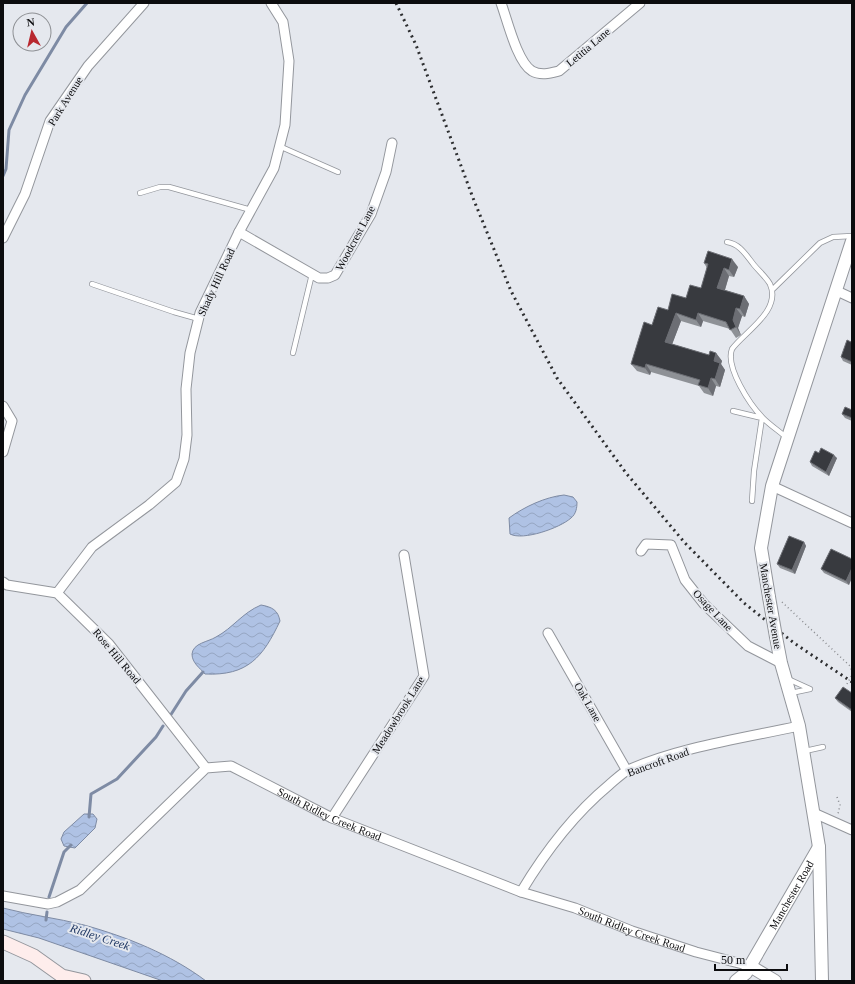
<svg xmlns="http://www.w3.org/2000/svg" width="855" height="984" viewBox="0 0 855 984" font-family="Georgia,serif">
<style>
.water{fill:url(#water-waves);stroke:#7e8ba4}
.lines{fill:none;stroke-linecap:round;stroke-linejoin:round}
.stream{stroke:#7e8ba4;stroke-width:3}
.service-casing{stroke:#93969c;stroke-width:6}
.minor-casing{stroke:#93969c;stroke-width:11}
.tertiary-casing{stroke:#93969c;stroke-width:14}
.secondary-casing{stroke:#93969c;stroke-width:15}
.path{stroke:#898b8f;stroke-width:1.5;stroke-dasharray:1 3;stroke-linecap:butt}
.service{stroke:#fff;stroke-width:4.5}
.minor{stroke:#fff;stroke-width:9}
.tertiary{stroke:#fff;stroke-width:12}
.secondary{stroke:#feedec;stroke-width:13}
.rail{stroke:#2d2e30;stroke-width:3;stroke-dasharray:2 4;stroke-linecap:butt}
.tertiary-bridge-casing{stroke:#93969c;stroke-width:14;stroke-linecap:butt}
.tertiary-bridge{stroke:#fff;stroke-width:12}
.wall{fill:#8e9196}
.shaded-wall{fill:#6c6e74}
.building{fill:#383a3f;stroke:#6c6e74}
.labels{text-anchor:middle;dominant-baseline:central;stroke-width:4;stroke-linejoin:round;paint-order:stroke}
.street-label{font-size:11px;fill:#0c0c0e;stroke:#e5e8ee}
.water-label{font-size:12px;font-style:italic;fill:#223a65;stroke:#e5e8ee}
</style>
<defs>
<pattern id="water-waves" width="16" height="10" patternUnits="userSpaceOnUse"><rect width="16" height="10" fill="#afc2e4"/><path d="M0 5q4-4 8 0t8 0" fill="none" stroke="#95a6c2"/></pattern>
</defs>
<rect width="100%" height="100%" fill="#e5e8ee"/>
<path class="water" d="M564,495L573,497L577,502C577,508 576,514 571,518C560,528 523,541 510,534L509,518C524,507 545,497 564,495Z
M261,605C272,607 278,610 280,621C263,657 248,676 205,674C200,668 192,663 192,654C193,643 208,642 216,637C233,628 242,613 261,605Z
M84,814H93L97,819L95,828L75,848L64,846L61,839L64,832Z
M3,908C29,915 57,918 84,925C127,937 170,954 206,981H163L39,938L3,929Z"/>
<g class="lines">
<path class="stream" d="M3,176L6,169L9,130L25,95L66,27L87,3
M170,716L186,691L203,672
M89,817L91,794L117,779L156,737L163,726
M49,897L64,852L71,845
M46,920L47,912"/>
<g class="service-casing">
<path id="service" d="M279,146L338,172
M140,193L160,187H169L251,210
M727,242C740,244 746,255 754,265C759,271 766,277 770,284C782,311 744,332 732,349C725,367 750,405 763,418C770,425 779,431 787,438
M92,284L174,312L199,319
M772,290L820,243L833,237L852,236
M293,353L312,274
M733,411L762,418L754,471L752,501
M788,679L810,689
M791,693L810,689
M805,751L823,747"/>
</g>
<g class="minor-casing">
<g id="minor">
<path d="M501,3C507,19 517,62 532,71C541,76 551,73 559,71L640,3"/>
<path d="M239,232L319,278H328L335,275L371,214L386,172L392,143"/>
<path d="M3,238L25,194L50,121L88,66L144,3"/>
<path d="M837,291L852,298"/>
<path d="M3,406L12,421L3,452"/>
<path d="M772,486L852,523"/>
<path d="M641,551L646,544L671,545L685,580L704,604L748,646L781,663"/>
<path d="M3,582L7,585L57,593L109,644L206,768"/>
<path d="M57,593L92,547L149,505L176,482L184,459L187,435L186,389L190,353L200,313L239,232L274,168L285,125L289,61L283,22L271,3"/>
<path d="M548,633L627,771"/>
<path d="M814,813L852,830"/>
<path d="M332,818L424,676L404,555"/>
<path d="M521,892C545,852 573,815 609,785C615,780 622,773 628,770C680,747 744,738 799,726"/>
<path id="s1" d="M3,896L48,904L57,902L80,890L206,768L231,766L332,818L521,892L575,908L632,931L696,952L750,966"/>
</g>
</g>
<g class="tertiary-casing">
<g id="tertiary">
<path d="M769,597L761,548L772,486L852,241"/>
<path d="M776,637L781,663L799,726L819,847L822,981"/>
<path d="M750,966L775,981"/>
<path id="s2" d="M736,981L746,973L819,847"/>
</g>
</g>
<g class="secondary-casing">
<path id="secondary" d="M3,942L34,956L62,976L84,981"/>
</g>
<path class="path" d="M782,602L850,666L852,671
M847,684L852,675
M837,797L840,805L838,814"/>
<use href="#service" class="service"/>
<use href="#minor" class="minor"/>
<use href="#tertiary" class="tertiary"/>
<use href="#secondary" class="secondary"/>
<path class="rail" d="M396,3L416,45L473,198L511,291L557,378L626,473L685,543L744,603L794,643L852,682"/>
<g class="tertiary-bridge-casing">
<path id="tertiary-bridge" d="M769,597L776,637"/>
</g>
<use href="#tertiary-bridge" class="tertiary-bridge"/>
</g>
<path class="wall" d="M704,263L738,267L734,277L729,276L725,290L744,296L749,304L745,317L742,316L738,328L741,335L736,338L730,329L703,321L701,327L681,321L672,344L709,355L716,353L722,361L721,364L725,370L720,387L716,386L713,396L704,393L699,386L651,372L650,375L637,371L631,364L652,325L668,310L701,288L707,268Z
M852,340V365L843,361L841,357Z
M852,410V421L845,418L842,414Z
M819,453L837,458L829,476L812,466L810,462Z
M804,542L806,546L795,574L780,568L777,564Z
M852,559L849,585L824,573L821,569Z
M852,693V712L838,702L835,698Z"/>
<path class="shaded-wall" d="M732,259L738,267L734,277L729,270Z
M724,268L729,276L723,296L717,288Z
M744,296L749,304L745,317L740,309Z
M736,308L742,316L738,328L741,335L736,327L733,320Z
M676,313L681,321L670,350L665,342Z
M698,313L703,321L701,327L696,320Z
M716,353L722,361L721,364L725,370L720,387L715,379L714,361Z
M646,364L651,372L650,375L645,368Z
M711,378L716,386L713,396L708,388Z
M834,455L837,458L829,476L826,472Z
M804,542L806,546L795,574L792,570Z
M852,568V578L849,585L846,581Z"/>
<path class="building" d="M708,251L732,259L729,270L724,268L717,288L744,296L740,309L736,308L733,320L736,327L730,330L726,322L698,313L696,320L676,313L665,342L709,355L710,351L716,353L714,361L720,363L715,379L711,378L708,388L698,385L700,380L646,364L645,368L631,364L644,322L652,325L658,307L668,310L672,294L686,298L690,285L701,288L708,264L704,263Z
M847,340L851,342L852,340V362L841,357Z
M845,407L852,410V418L842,414Z
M821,448L834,455L826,472L810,462L815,451L819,453Z
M789,536L804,542L792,570L777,564Z
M831,549L852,559V568L846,581L821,569Z
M843,687L852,693V710L835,698Z"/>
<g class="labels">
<g class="street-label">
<text transform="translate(588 47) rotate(-40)">Letitia Lane</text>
<text transform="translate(65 101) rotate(-58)">Park Avenue</text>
<text transform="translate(355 238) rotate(-62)">Woodcrest Lane</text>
<text transform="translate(216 282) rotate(-65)">Shady Hill Road</text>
<text transform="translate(771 606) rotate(80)">Manchester Avenue</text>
<text transform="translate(713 610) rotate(47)">Osage Lane</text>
<text transform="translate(117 656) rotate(50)">Rose Hill Road</text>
<text transform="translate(588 702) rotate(60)">Oak Lane</text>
<text transform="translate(398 715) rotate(-58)">Meadowbrook Lane</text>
<text transform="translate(658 762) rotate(-20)">Bancroft Road</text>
<text stroke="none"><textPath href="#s1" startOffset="391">South Ridley Creek Road</textPath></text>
<text stroke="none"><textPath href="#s2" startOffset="103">Manchester Road</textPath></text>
<text stroke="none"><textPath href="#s1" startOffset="715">South Ridley Creek Road</textPath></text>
</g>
<g class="water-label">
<text transform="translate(100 937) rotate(18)">Ridley Creek</text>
</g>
</g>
<rect width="855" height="984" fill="none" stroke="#0c0c0e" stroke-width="8"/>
<g transform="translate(32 32) rotate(352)"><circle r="19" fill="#e5e8ee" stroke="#8e9094"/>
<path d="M0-3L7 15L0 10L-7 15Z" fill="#b8282f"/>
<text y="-6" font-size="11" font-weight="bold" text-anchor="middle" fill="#0c0c0e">N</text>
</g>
<path d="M715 964v6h72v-6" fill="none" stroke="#0c0c0e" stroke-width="2"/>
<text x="721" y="964" font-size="12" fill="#0c0c0e" stroke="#e5e8ee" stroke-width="3" paint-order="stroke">50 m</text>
</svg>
